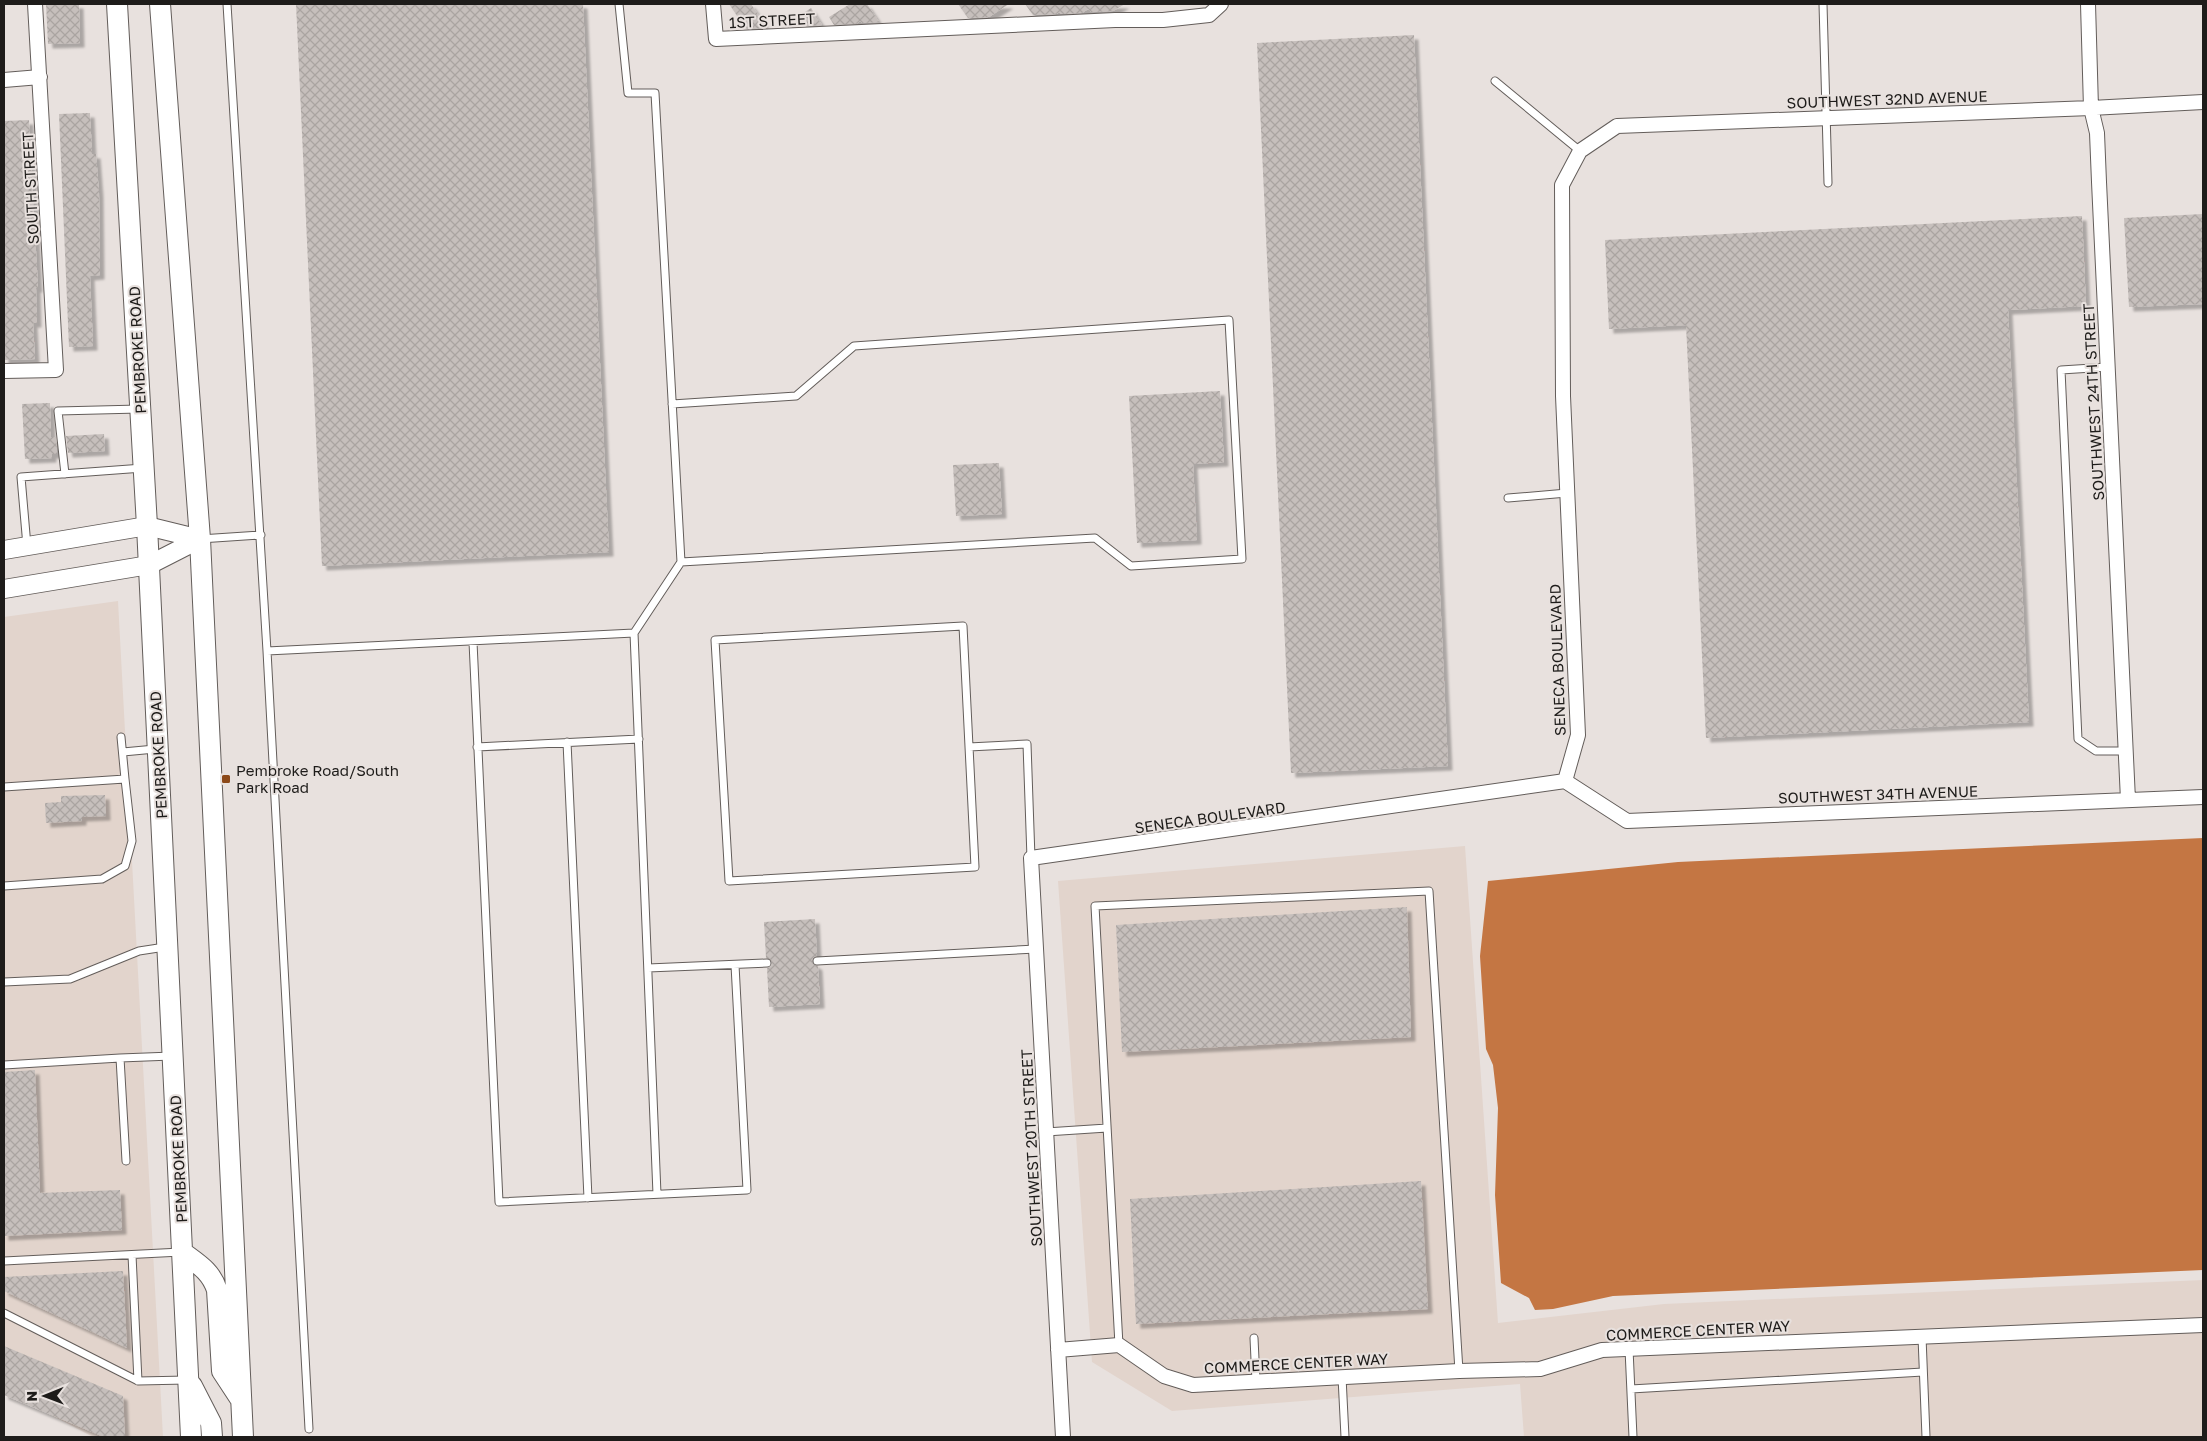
<svg xmlns="http://www.w3.org/2000/svg" width="2207" height="1441" viewBox="0 0 2207 1441" font-family="'Golos Text',sans-serif">
<style>
.built{fill:#e2d4cc}
.water{fill:#c47643}
.building{fill:url(#building-cross-hatch);filter:url(#shadow)}
.lines{fill:none;stroke-linecap:round;stroke-linejoin:round}
.service-casing{stroke:#635d5a;stroke-width:9}
.minor-casing{stroke:#635d5a;stroke-width:16}
.tertiary-casing{stroke:#635d5a;stroke-width:20}
.secondary-casing{stroke:#635d5a;stroke-width:22}
.service{stroke:#fff;stroke-width:7}
.minor{stroke:#fff;stroke-width:14}
.tertiary{stroke:#fff;stroke-width:18}
.secondary{stroke:#fff;stroke-width:20}
.poi-dot{fill:#8c4919;stroke:#e8e1de;stroke-width:2}
.labels{text-anchor:middle;dominant-baseline:central;stroke-width:4;stroke-linejoin:round;paint-order:stroke}
.street-label{font-size:15px;fill:#1e1c1a;stroke:#e8e1de}
.poi-label{font-size:15px;fill:#1e1c1a;stroke:#e8e1de;text-anchor:start}
</style>
<defs>
<pattern id="building-cross-hatch" width="8" height="8" patternUnits="userSpaceOnUse" patternTransform="scale(1.25)"><rect width="8" height="8" fill="#c6bfbc"/><path d="M0 0l8 8M0 8l8-8" fill="none" stroke="#aaa4a1"/></pattern>
<filter id="shadow"><feDropShadow dx="4.5" dy="4.5" stdDeviation="1" flood-color="#0004"/></filter>
</defs>
<rect width="100%" height="100%" fill="#e8e1de"/>
<path class="built" d="M118,601L163,1437H93L4,1390V617Z
M1465,846L1498,1323L1664,1304L2203,1280V1437H1524L1520,1384L1172,1411L1092,1362L1058,881Z"/>
<path class="water" d="M2203,838V1270L1613,1296L1553,1309L1535,1310L1529,1298L1501,1283L1495,1195L1498,1108L1493,1065L1486,1049L1480,956L1488,881L1678,862Z"/>
<path class="building" d="M46,4H79L80,43L48,44Z
M296,4H583L609,552L322,566Z
M729,4H751L767,28L746,29Z
M850,4H867L879,22L862,23L860,21L856,24L834,25L829,17Z
M958,4H1009L989,17L968,18Z
M1025,4H1125L1113,11L1091,12L1088,9L1082,13L1061,14L1060,12L1056,14L1033,15Z
M811,8L822,25L806,26L799,16Z
M1414,35L1448,766L1291,773L1257,43Z
M90,113L92,154H96L99,193L100,275L90,276L93,346L69,347L59,114Z
M29,120L38,288H36L37,323H33L35,359L4,360V330H5L4,121Z
M2203,214V304L2129,307L2124,218Z
M2082,216L2086,306L2008,310L2029,722L1706,738L1686,325L1609,329L1605,240Z
M1220,391L1224,462L1193,464L1197,540L1137,543L1129,396Z
M50,403L51,437H56L57,454H52V458L25,459L22,404Z
M104,434L105,451L68,453L66,436Z
M999,463L1002,514L956,516L953,465Z
M105,795L106,816L82,817V821L46,823L45,803L61,802V796Z
M1407,907L1411,1037L1122,1052L1116,925Z
M815,919L817,956L813,958L812,962L818,966L820,1004L769,1007L767,968L771,966L772,962L766,958L764,922Z
M35,1070L40,1193L120,1190L122,1230L4,1236V1072Z
M1421,1181L1428,1309L1136,1324L1130,1199Z
M123,1271L127,1348L4,1291V1277Z
M4,1346L123,1396L125,1437H104L4,1395Z"/>
<g class="lines">
<g class="service-casing">
<path id="service" d="M227,4L267,651L634,633
M619,4L628,93H655L681,562L634,633L657,1194
M1823,4L1828,183
M1495,81L1580,151
M2108,367L2061,370L2078,739L2096,751H2126
M672,404L796,396L854,346L1229,320L1242,559L1131,566L1095,538L681,562
M65,474L58,411L139,409
M1508,498L1567,493
M200,539L261,535
M27,546L21,477L143,468
M963,626L975,867L729,881L715,640Z
M473,642L499,1202L747,1190L735,965
M267,651L309,1429
M567,742L588,1198
M477,747L639,739
M969,747L1027,744L1031,858
M123,752L155,749
M4,787L125,779L121,737
M4,886L102,879L125,866L132,841L125,779
M817,961L1036,949
M648,968L767,963
M4,982L70,979L139,951L165,947
M120,1058L172,1056
M4,1065L120,1058L126,1161
M1046,1132L1107,1128
M132,1255L138,1381
M4,1261L181,1252
M4,1313L138,1381L187,1380
M1922,1337L1926,1437
M1254,1338L1256,1381
M1119,1345L1095,906L1429,891L1459,1371
M1629,1349L1633,1437
M1342,1377L1345,1437
M1631,1389L1923,1372"/>
</g>
<g class="minor-casing">
<path id="minor" d="M713,4L716,39L1115,20H1163L1209,15L1221,4
M2088,4L2091,108L2097,133L2099,182L2128,800
M4,80L40,77
M4,371L56,370L35,4
M1565,781L1627,821L2203,797
M1058,1350L1119,1345L1164,1376L1193,1385L1459,1371L1540,1369L1602,1350L2203,1325
M1063,1437L1031,858L1565,781L1578,735L1563,396L1562,185L1580,151L1617,126L2091,108L2203,102"/>
</g>
<g class="tertiary-casing">
<path id="tertiary" d="M4,550L147,526L200,539
M4,589L149,565L200,539"/>
</g>
<g class="secondary-casing">
<path id="secondary" d="M117,4L147,526L191,1437
M160,4L200,539L243,1437
M182,1252C198,1264 211,1271 217,1290L222,1371L241,1400
M192,1386L211,1423L212,1437"/>
</g>
<use href="#service" class="service"/>
<use href="#minor" class="minor"/>
<use href="#tertiary" class="tertiary"/>
<use href="#secondary" class="secondary"/>
</g>
<rect class="poi-dot" x="221" y="774" width="10" height="10" rx="2.5"/>
<g class="labels">
<g class="street-label">
<text transform="translate(772 20) rotate(-3)">1ST STREET</text>
<text transform="translate(1887 99) rotate(-2)">SOUTHWEST 32ND AVENUE</text>
<text transform="translate(30 188) rotate(-93)">SOUTH STREET</text>
<text transform="translate(137 350) rotate(-93)">PEMBROKE ROAD</text>
<text transform="translate(2093 402) rotate(-93)">SOUTHWEST 24TH STREET</text>
<text transform="translate(1557 660) rotate(-92)">SENECA BOULEVARD</text>
<text transform="translate(158 755) rotate(-93)">PEMBROKE ROAD</text>
<text transform="translate(1878 794) rotate(-2)">SOUTHWEST 34TH AVENUE</text>
<text transform="translate(1210 817) rotate(-8)">SENECA BOULEVARD</text>
<text transform="translate(1031 1148) rotate(-93)">SOUTHWEST 20TH STREET</text>
<text transform="translate(178 1159) rotate(-93)">PEMBROKE ROAD</text>
<text transform="translate(1698 1330) rotate(-3)">COMMERCE CENTER WAY</text>
<text transform="translate(1296 1363) rotate(-3)">COMMERCE CENTER WAY</text>
</g>
<g class="poi-label">
<text x="236" y="770">Pembroke Road/South<tspan x="236" dy="17">Park Road</tspan></text>
</g>
</g>
<rect width="2207" height="1441" fill="none" stroke="#1e1c1a" stroke-width="10"/>
<g transform="translate(45 1396) rotate(269)" stroke="#e8e1de" stroke-width="4" paint-order="stroke">
<path d="M0-4L9 19L0 12L-9 19Z" fill="#1e1c1a"/>
<text y="-8" font-size="14" font-weight="bold" text-anchor="middle" fill="#1e1c1a">N</text>
</g>
</svg>
